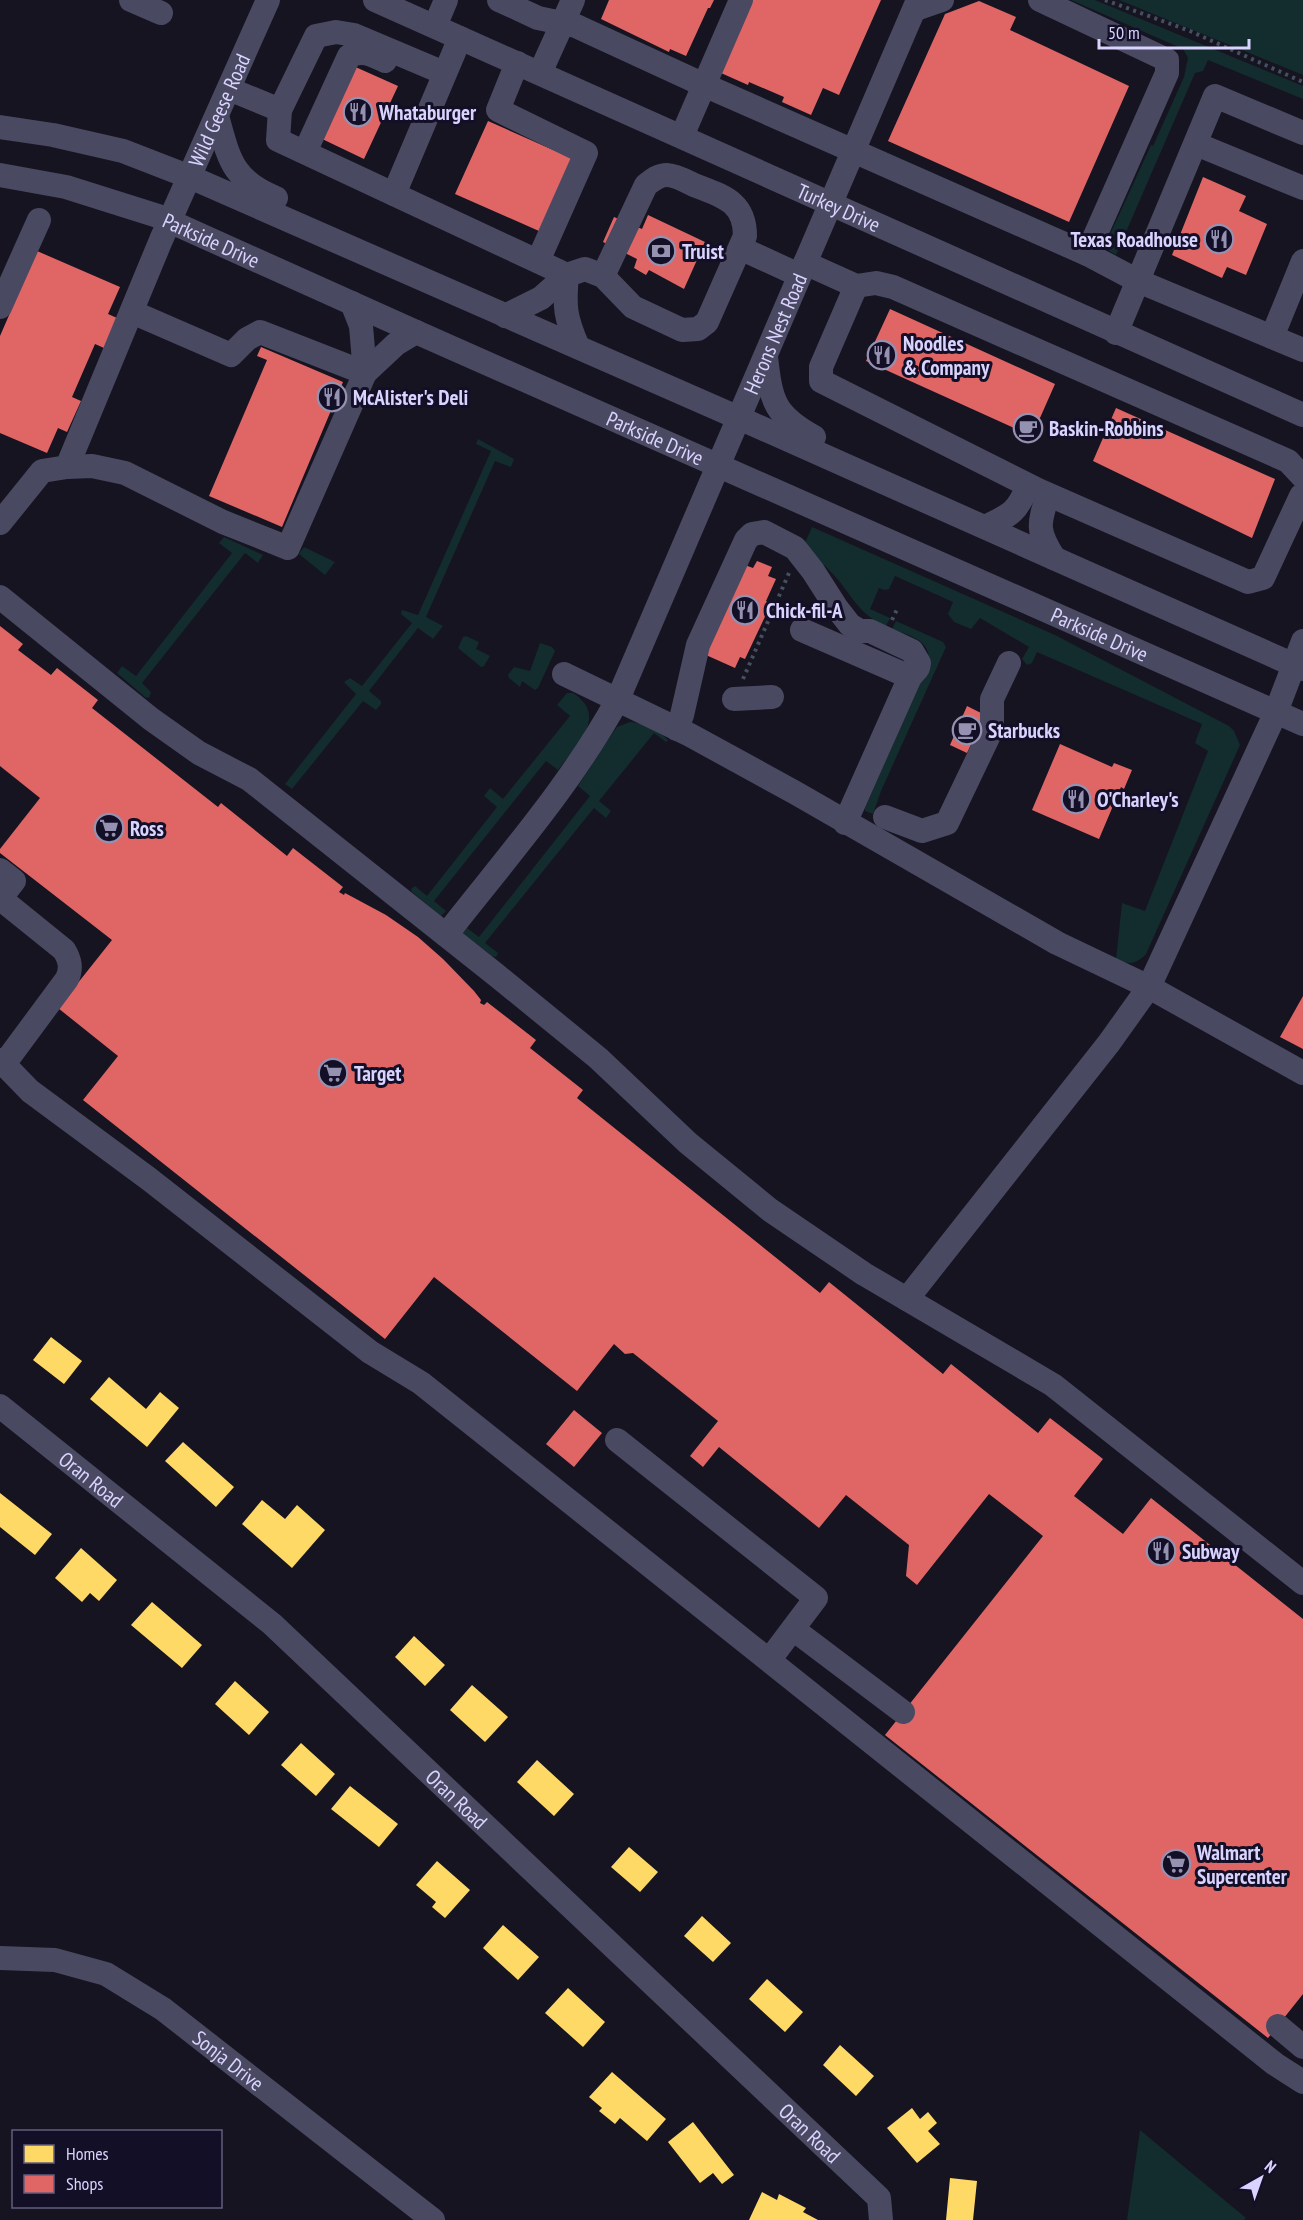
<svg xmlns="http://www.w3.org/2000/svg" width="1303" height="2220" viewBox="0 0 1303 2220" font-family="'PT Sans Narrow',sans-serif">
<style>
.green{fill:#132c2d}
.homes{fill:#ffd966}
.shops{fill:#e06666}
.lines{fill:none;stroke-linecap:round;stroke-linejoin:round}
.path{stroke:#44505f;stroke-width:4;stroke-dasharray:3 4.5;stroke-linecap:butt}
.minor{stroke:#4a4962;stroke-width:24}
.labels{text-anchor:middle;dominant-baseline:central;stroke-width:6;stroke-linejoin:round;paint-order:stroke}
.street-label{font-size:21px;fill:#d9d4ff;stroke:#130f26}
.poi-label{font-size:21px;font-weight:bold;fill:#d9d4ff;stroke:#130f26;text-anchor:start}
</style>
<rect width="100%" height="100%" fill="#161421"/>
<path class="green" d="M1071,0H1095L1303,86V99L1208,60L1203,71L1195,73L1116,255L1109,251L1107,241L1151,145L1153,146L1184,77L1188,58L1183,49Z
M1119,0H1303V75Z
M478,439L514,459L511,467L495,461L426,617L443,626L433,639L418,628L369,691L381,701V704L376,710L363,701L292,789L285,784L356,694L344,682L350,678L362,686L412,623L401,614L402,610L418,615L491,451L476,444Z
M812,527L1055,635L1229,726L1234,731L1240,745L1146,954C1137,964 1128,965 1116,960L1122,903L1145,911L1208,751L1195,743L1202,724L1037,652L1032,663L1027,665L1022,659L1029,647L980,618L971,629L954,622L948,614L953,602L895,576L889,589L885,590L879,588L870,609L890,618L886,626C855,613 851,591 829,570C822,562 811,556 802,550Z
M224,537L263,555L258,563L245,553L142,683L151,692L149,698L145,697L117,673L122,666L136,676L232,553L219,543Z
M304,547L335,562L325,575L299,554Z
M896,621L943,642L946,647L881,791L873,814L865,811V808L929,662C930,639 910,636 892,629Z
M466,636L479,642L476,649L490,656L484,666L481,667L458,648L463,637Z
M540,643L552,647L555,651L538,688L535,690L522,681L520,687L509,678L508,675L514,667L530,671Z
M567,693H573C609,716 576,746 558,770L546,761L434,901L446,911L441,916L412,892L411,889L415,886L427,896L497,807L484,796L490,788L503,799L570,716L557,705Z
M630,722C641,722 662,732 668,740L666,742L654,733L599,801L611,811L606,818L594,808L485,943L498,953L496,957L492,956L462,933L467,928L479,937L590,796L578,786L614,731L617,727Z
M1140,2130L1246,2218L1244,2220H1127Z"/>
<path class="homes" d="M51,1337L82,1361L64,1384L33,1360Z
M109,1377L146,1409L160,1392L179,1408L147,1447L90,1399Z
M183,1442L234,1487L216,1507L165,1461Z
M0,1493L52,1534L35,1555L0,1527Z
M262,1500L285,1519L297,1505L325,1530L292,1568L242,1524Z
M81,1548L117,1580L99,1601L90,1593L82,1602L55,1578Z
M152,1602L202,1645L182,1668L131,1625Z
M414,1636L445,1665L425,1686L395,1657Z
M235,1681L269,1712L249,1735L215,1704Z
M472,1685L508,1717L485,1742L450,1710Z
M301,1743L335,1774L316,1796L281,1765Z
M537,1760L574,1794L554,1816L517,1782Z
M350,1786L398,1824L379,1847L331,1809Z
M629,1847L658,1872L640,1892L611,1867Z
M437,1861L470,1890L445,1918L432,1907L436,1902L416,1885Z
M702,1916L731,1943L713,1962L684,1936Z
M503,1925L539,1957L518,1980L483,1948Z
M767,1979L803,2012L785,2032L749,1999Z
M568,1988L605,2022L583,2047L545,2013Z
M840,2045L874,2076L856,2096L823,2065Z
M612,2072L666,2119L647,2141L620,2118L615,2124L599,2111L602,2108L589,2097Z
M912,2108L920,2119L928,2112L937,2123L928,2131L940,2144L917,2163L887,2128Z
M693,2122L734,2175L722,2184L713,2173L700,2183L668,2142Z
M950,2178L977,2181L973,2220H946Z
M762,2192L777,2200L779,2194L806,2208L803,2212L818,2220H749Z"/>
<path class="shops" d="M609,0H714L710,8H708L686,56L670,49L669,52L601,19Z
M753,0H881L839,95L823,88L811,115L782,102L784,97L749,82L748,85L721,73Z
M979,1L1016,17L1010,30L1129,86L1069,222L888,141L945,14Z
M351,65L398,86L364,159L318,137Z
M488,121L578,161L548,235L455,194Z
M1203,177L1246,196L1239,211L1267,224L1246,275L1227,267L1222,278L1172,255Z
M648,215L705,242L684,289L649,270L646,275L634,268L637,259L603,242L614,217L642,229Z
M37,251L120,287L108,314L117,318L104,348L95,344L72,397L81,401L67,432L58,428L47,453L0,433V336Z
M890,309L1055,384L1032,436L866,361Z
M261,347L343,382L282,527L209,496L267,360L257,356Z
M1116,408L1275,479L1252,538L1093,461Z
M757,561L772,567L768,576L776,579L766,601L771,604L745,659L740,657L735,668L706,655L742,564L753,568Z
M0,626L23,644L18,650L51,675L57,668L98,700L92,708L218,807L221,803L287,856L293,848L343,887L339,892L344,895L345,893L386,915L418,937L443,959L474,991L481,1000L480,1003L484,1005L487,1002L536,1040L530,1048L583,1090L577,1098L820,1293L829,1282L943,1374L951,1364L1038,1433L1050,1418L1103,1459L1074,1496L1123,1534L1151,1498L1303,1619V1994L1268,2038L885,1735L1043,1536L989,1494L917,1585L906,1576L909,1545L846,1495L819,1528L719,1447L703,1467L690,1456L718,1421L633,1353L625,1354L614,1344L577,1391L434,1277L385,1339L83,1100L118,1056L58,1008L112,940L0,853V849L40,798L0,766Z
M967,706L985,715L967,753L950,745Z
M1060,744L1112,767L1114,763L1132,770L1124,789L1121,787L1099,839L1032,810Z
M1303,996V1049L1280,1037Z
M574,1410L602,1433L574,1467L546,1444Z"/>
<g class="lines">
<path class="path" d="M1105,0L1190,31L1303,82
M892,620L898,607
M743,679L789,573"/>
<g class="minor">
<path d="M131,0L161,13"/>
<path id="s1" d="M375,0L1303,415"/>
<path d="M499,0L538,18L576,26L704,85L1087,254L1138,281L1303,350"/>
<path d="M1040,0L1167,60V73L1087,254"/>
<path d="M916,9L942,0"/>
<path d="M435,26L446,0"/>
<path d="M517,63L498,110L586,153L538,261"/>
<path d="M444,73L354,35L336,32L316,36L280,110L278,140L567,275"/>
<path d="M540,73L573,0"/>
<path d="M229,89L280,110"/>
<path d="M217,116C229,159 232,180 276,198"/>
<path d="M0,127L53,135L123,151L190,177L739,418L1303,669"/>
<path d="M682,136L741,0"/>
<path d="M1196,144L1303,188"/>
<path d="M305,152L349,56C362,49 373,55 385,61"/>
<path id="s2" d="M0,175L66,187L158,216L416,332L1303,724"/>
<path d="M394,194L460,38"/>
<path d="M740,248L799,275"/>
<path d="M805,263L856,286L821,367V381L1038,490L1248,582L1263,578L1301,496H1303"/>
<path d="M567,275C564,307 565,317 578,347"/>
<path d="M856,286L876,283L893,287L1288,461L1303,477"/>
<path d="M352,303L361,326L365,373"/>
<path d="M0,307L39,220"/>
<path d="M132,312L231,355L247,339L260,332L365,373"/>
<path d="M505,316L541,298L567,275L585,269L603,276L633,307L682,330L698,329L707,322L745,236C745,201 722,196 694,185C686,181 675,175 667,175C658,175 653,180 646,185L603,276"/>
<path d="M1116,333L1215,96L1303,133"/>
<path d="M1272,337L1303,261"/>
<path d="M766,357C771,401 774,415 814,437"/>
<path d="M67,467L92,466L125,473L223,522L288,548L365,373L396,344L416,332"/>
<path d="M1048,495C1038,525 1037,531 1054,558"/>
<path id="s3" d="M0,523L42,471L67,467L161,240L268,0"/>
<path d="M985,527C1012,514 1016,513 1028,486"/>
<path d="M0,597L151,719L199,753L249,779L495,974L598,1058L688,1143L770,1210L864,1274L1053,1385L1303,1583"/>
<path d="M802,630L910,677"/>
<path d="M564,674L690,735L794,792L1057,943L1149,987L1303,1073"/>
<path d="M734,699L772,697"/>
<path d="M677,729L682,715L698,645L746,540L752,534L764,532L795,548L813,571L836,607L850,625L860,631H870L908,649L912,651L919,663L918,668L910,677L845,823"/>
<path d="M885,817L922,831L947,823L992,729V699L1009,663"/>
<path d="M0,870L14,881L0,899"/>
<path d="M1,899L64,950C70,960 72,968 67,979L4,1064"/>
<path id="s4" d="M446,935C506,858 571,785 618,699L918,0"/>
<path d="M0,1060L30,1091L149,1179L370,1352L421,1383L1275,2064L1303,2082"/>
<path d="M907,1299L1109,1043L1149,987L1276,712L1303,641"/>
<path id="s5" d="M0,1406L272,1624L879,2198L881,2220"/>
<path d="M617,1440L816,1598L770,1659"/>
<path d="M793,1629L903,1712"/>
<path id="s6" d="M0,1958L55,1960L106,1974L163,2009L433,2220"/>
<path d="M1278,2026L1303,2047"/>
</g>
</g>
<defs>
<g id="restaurant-ring" transform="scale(1.5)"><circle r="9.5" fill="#130f26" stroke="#9591b1" stroke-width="1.5"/><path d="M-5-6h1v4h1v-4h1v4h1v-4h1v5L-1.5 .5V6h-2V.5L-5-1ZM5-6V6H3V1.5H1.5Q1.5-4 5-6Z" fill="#9591b1"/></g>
<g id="bank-ring" transform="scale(1.5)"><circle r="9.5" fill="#130f26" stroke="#9591b1" stroke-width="1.5"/><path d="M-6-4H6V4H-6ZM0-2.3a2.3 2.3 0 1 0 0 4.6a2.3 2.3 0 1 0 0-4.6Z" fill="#9591b1"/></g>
<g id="cafe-ring" transform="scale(1.5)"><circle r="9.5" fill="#130f26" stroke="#9591b1" stroke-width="1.5"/><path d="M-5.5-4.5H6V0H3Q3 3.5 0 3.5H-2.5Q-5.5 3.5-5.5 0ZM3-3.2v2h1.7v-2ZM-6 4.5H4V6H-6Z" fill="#9591b1"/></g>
<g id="supermarket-ring" transform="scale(1.5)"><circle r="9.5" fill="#130f26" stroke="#9591b1" stroke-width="1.5"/><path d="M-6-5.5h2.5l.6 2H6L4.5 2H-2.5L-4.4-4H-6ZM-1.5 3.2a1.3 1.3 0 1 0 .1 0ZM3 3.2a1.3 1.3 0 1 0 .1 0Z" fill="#9591b1"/></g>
</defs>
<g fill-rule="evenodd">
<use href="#restaurant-ring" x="358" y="112"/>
<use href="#restaurant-ring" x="1219" y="239"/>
<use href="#bank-ring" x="661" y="251"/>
<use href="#restaurant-ring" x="882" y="355"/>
<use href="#restaurant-ring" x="332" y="397"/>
<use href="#cafe-ring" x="1028" y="428"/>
<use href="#restaurant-ring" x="745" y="610"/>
<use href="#cafe-ring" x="967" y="730"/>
<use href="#restaurant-ring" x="1076" y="799"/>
<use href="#supermarket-ring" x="109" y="828"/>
<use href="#supermarket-ring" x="333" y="1073"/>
<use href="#restaurant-ring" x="1161" y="1551"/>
<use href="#supermarket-ring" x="1176" y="1864"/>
</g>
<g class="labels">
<g class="street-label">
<text stroke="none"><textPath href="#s3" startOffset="480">Wild Geese Road</textPath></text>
<text stroke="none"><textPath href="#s1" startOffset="508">Turkey Drive</textPath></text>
<text stroke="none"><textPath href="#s2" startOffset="222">Parkside Drive</textPath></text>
<text stroke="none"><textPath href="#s4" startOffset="690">Herons Nest Road</textPath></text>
<text stroke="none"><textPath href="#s2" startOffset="708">Parkside Drive</textPath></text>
<text stroke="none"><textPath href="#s2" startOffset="1194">Parkside Drive</textPath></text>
<text stroke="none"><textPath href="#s5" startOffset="117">Oran Road</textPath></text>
<text stroke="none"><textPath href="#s5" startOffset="603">Oran Road</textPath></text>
<text stroke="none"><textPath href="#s6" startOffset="258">Sonja Drive</textPath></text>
<text stroke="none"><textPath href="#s5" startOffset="1089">Oran Road</textPath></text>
</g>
<g class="poi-label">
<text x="379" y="112">Whataburger</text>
<text x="1198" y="239" text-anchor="end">Texas Roadhouse</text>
<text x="682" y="251">Truist</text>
<text x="903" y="343">Noodles<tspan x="903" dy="24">&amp; Company</tspan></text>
<text x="353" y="397">McAlister's Deli</text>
<text x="1049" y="428">Baskin-Robbins</text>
<text x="766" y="610">Chick-fil-A</text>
<text x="988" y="730">Starbucks</text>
<text x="1097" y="799">O'Charley's</text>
<text x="130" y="828">Ross</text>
<text x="354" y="1073">Target</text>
<text x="1182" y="1551">Subway</text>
<text x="1197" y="1852">Walmart<tspan x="1197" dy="24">Supercenter</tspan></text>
</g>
</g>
<rect x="12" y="2130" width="210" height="78" fill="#130f26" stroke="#625e7d" stroke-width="1.5"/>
<rect x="24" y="2145" width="30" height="18" fill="#ffd966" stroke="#625e7d" stroke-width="1.5"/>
<text x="66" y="2160" font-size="18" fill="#d9d4ff">Homes</text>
<rect x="24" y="2175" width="30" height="18" fill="#e06666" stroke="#625e7d" stroke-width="1.5"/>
<text x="66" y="2190" font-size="18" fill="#d9d4ff">Shops</text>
<g transform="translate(1261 2178) rotate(40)" stroke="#130f26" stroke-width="4.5" paint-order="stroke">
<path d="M0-4.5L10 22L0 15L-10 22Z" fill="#d9d4ff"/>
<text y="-9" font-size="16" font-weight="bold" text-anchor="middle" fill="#d9d4ff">N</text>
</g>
<path d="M1099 39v9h150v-9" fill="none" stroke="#d9d4ff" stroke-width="3"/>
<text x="1108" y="39" font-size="18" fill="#d9d4ff" stroke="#130f26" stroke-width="4.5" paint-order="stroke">50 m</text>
</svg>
